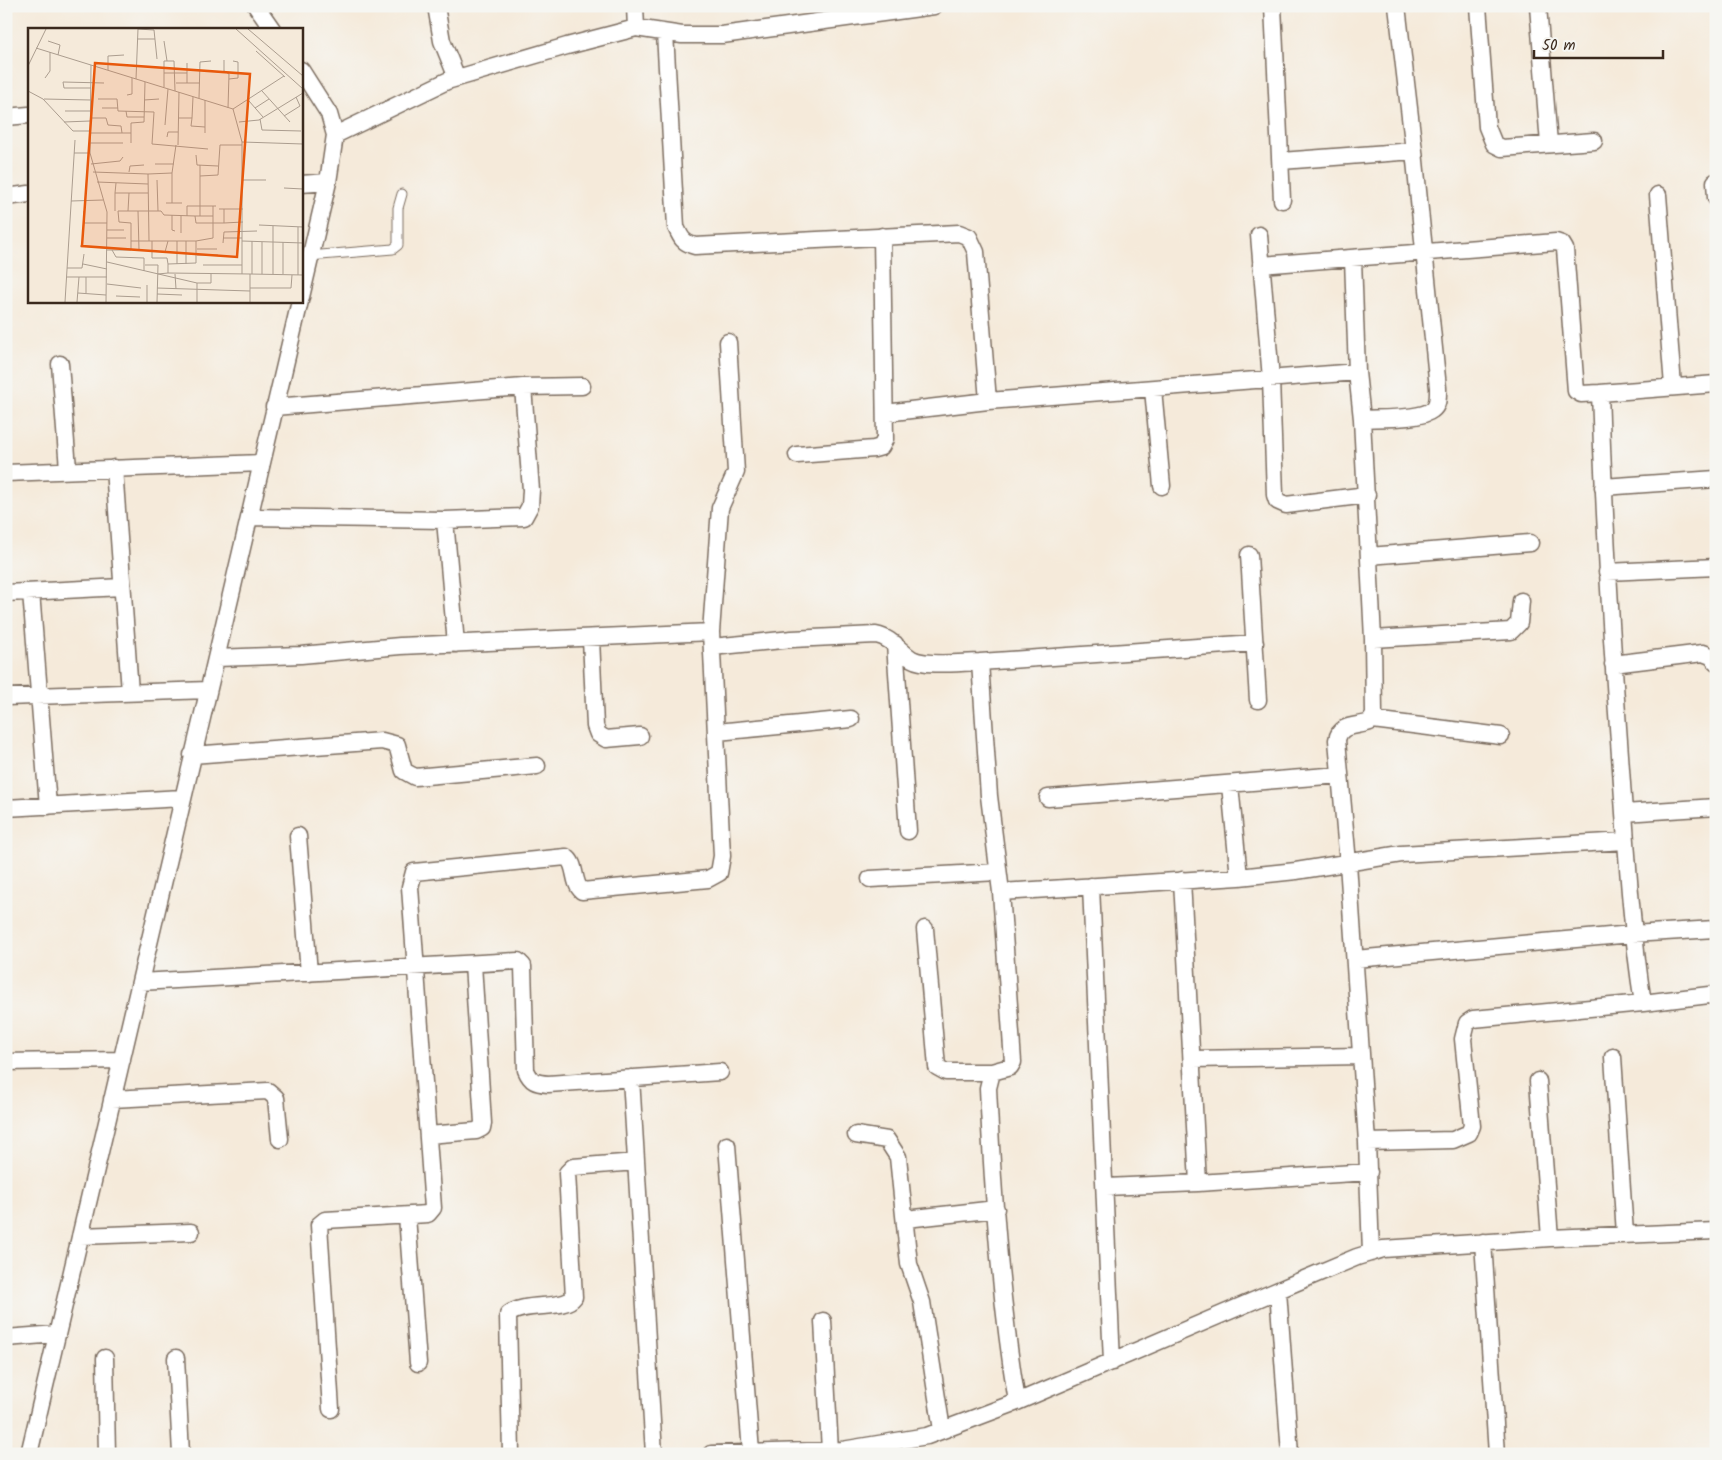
<svg xmlns="http://www.w3.org/2000/svg" width="1722" height="1460" viewBox="0 0 1722 1460" font-family="Kalam,sans-serif">
<style>
.lines{fill:none;stroke-linecap:round;stroke-linejoin:round}
.lane-casing{stroke:#7c6d60;stroke-width:11}
.street-casing{stroke:#7c6d60;stroke-width:19}
.lane{stroke:#fff;stroke-width:9}
.street{stroke:#fff;stroke-width:16}
.inset-road{fill:none;stroke:#ab9d8f;stroke-width:1}
.view{fill:#e8590c;fill-opacity:0.15;stroke:#e8590c;stroke-width:2.5}
.inset-edge{fill:none;stroke:#3b2a1e;stroke-width:2.5}
</style>
<rect width="100%" height="100%" fill="#f6f6f2"/>
<filter id="ink" filterUnits="userSpaceOnUse"><feTurbulence type="fractalNoise" baseFrequency=".02" numOctaves="2"/><feDisplacementMap in="SourceGraphic" scale="10" xChannelSelector="R" yChannelSelector="G"/><feConvolveMatrix kernelMatrix="1 2 1 2 8 2 1 2 1" color-interpolation-filters="sRGB"/></filter>
<filter id="wash" filterUnits="userSpaceOnUse"><feTurbulence type="fractalNoise" baseFrequency=".0096" numOctaves="4" result="noise"/><feDisplacementMap in="SourceGraphic" scale="20" xChannelSelector="R" yChannelSelector="G"/><feGaussianBlur stdDeviation="1.12" result="paint"/><feColorMatrix in="noise" values="0 0 0 0 0 0 0 0 0 0 0 0 0 0 0 0 0 1.4 0 .05"/><feComposite in="paint" operator="in"/></filter>
<g filter="url(#wash)">
<rect width="100%" height="100%" fill="#f5eada"/>
</g>
<g filter="url(#ink)">
<g class="lines">
<g class="lane-casing">
<path id="lane" d="M309,256L393,249L398,245V208L402,194"/>
</g>
<g class="street-casing">
<path id="street" d="M256,6L272,29
M436,6L442,41L457,78
M635,6L636,28
M1273,6L1282,200
M1478,6L1487,127L1494,144L1502,148L1594,141
M1538,6L1549,144
M665,33L676,227C681,238 683,243 695,246L959,233L969,237L976,252L988,401
M301,70L329,114L335,135L328,182L301,297
M6,117L29,115
M335,135L447,81L567,46L636,28L682,35H722L934,6
M1281,161L1414,151L1397,6
M1715,182L1716,198
M301,184L328,182
M1658,195L1673,386
M6,197L29,194
M1259,235L1271,379L1275,495L1277,501L1286,505L1367,495
M1353,259L1357,372L1362,419C1378,418 1420,420 1432,410C1439,405 1438,396 1438,388L1414,151
M1261,265L1556,242L1562,244L1565,249L1576,391L1581,394L1600,393
M60,364L68,469
M1716,384L1600,393C1604,514 1611,635 1620,755C1626,838 1630,921 1643,1003L1709,995L1716,997
M1153,389L1162,486
M274,407L523,387
M885,413L988,401L1357,372
M1362,419L1373,639L1374,715L1370,722C1357,727 1340,723 1337,740L1348,863L1367,1142L1453,1140L1469,1133L1472,1126L1463,1039L1467,1023L1473,1019L1643,1003
M797,455L874,449L881,447L885,439L882,236
M114,468L130,692
M6,473L262,463
M1603,487L1716,479
M250,517L445,520
M1249,555L1258,700
M1369,556L1530,543
M1607,572L1716,567
M31,592L48,806
M6,593L122,587
M591,639L595,726L598,734L606,739L640,736
M1373,639L1511,631L1519,623L1521,601
M456,644L445,520L524,517L530,506L531,490L523,387L582,386
M895,644L908,831
M712,647L792,639L876,635C892,638 899,651 912,659C926,667 963,662 980,662L989,796L1001,892
M216,658L301,655L400,646L711,632
M980,662L1255,643
M1613,664L1703,653L1711,656L1716,662
M6,697L208,690
M1373,720L1501,736
M717,732L851,719
M192,755L382,741L397,745L404,771L415,777L537,766
M1230,785L1239,877
M1048,798L1340,775
M6,808L182,798
M1624,813L1716,807
M298,836L309,973
M870,879L998,872
M1091,886L1112,1362
M925,929L937,1067L946,1072H992
M1355,959L1632,934L1715,929
M140,982L518,961L523,966L526,1070C531,1082 536,1083 548,1084L720,1072
M1613,1057L1625,1234
M1192,1059L1361,1056
M6,1062L122,1060
M631,1078L654,1454
M1538,1081L1550,1238
M112,1099L268,1091L276,1098L280,1139
M428,1135L476,1131L482,1128L483,1123L473,964
M856,1135L887,1140L898,1157L909,1264L922,1302L942,1430
M1367,1142L1371,1253
M727,1145L751,1452
M1198,1183L1369,1172
M1106,1187L1198,1183L1182,880
M407,1216L418,1363
M906,1219L996,1209
M80,1236L191,1232
M1483,1242L1497,1454
M1278,1291L1290,1454
M823,1321L830,1451
M6,1338L57,1334
M105,1358L107,1454
M176,1358L181,1454
M1017,1402C1000,1299 993,1193 988,1088L992,1072L1010,1067L1013,1062L1001,892L1239,877L1296,871L1401,854L1626,841
M331,1409L319,1225L325,1220L428,1214L433,1208L410,887L414,872L566,857C577,863 572,883 582,891L708,879L719,873L722,856L711,632L720,508L736,472L728,342
M29,1454L300,301
M511,1454L508,1315C523,1301 564,1311 574,1297L567,1173L573,1167L636,1162
M711,1454L842,1450L927,1436L1017,1402L1295,1283L1357,1257L1383,1249L1550,1238L1716,1231"/>
</g>
<use href="#lane" class="lane"/>
<use href="#street" class="street"/>
</g>
</g>
<g transform="translate(28 28)">
<rect width="275" height="275" fill="#f5eada"/>
<path class="inset-road" d="M208,1L275,61M220,1L275,48M109,11H127M20,13L32,17L30,27M136,13L139,33M8,20L205,81L256,48M228,23L257,49M196,32V43L201,46L200,80M63,37L62,125L79,184L78,274M0,38L18,1M80,42V28L96,27M136,45H159M17,50L22,43V24M108,51L110,1L126,2L129,31M201,51L210,50V34L205,33M148,55H172M159,55V35M136,59V33H146L147,63M63,60H36L35,54L76,55M0,63L15,71L45,103H62M234,63L262,94M99,67L104,66V50M171,70L172,34L183,33M16,71L63,72M70,71H89L90,83L126,84L124,116L180,121M116,72L131,71M177,72V99M221,73L235,89M74,80H90M227,80L241,71M205,81L214,114V213M37,83H63M98,83L99,89H116M256,88L272,78L268,69M62,90H78L80,97L93,98L94,105M150,90H164L163,98L177,99V105M164,90L165,69M232,91L234,102L273,103M36,94L62,93M211,94L231,92L275,65M137,97L140,61M62,105H103M139,109L140,104H150M214,114L275,116M62,115H95M103,115V95L116,94L117,54M150,117L151,64M46,125H62M168,127L169,137L190,138M63,136L92,133L95,129M127,136H146M172,137V188M65,144L120,146L121,213M101,144L102,138L116,137M120,146L144,145L148,117M172,148L190,147L192,117H214M129,152L130,183M215,152H238M69,154L120,156M88,155L87,165H120M256,160L275,161M43,173L75,172M138,175H154M144,175V145M191,181H215M196,181V195L215,194M56,183V195H79M87,183V165M100,183L101,165M110,183L111,222M144,187V202L147,203M153,188V205M159,188V178H188M185,188H167L168,195H196M231,197L275,199M270,199V247M79,202H96M79,210H98M195,210H214M103,213V195L91,194L90,183H133L136,187L167,188M124,213V223L137,224L140,213M168,213L185,210V178M224,213V246M195,215L196,204L229,203M52,218L78,220M169,221H189M79,222H103V213H168V235L140,236V245L130,246M84,222L88,229L116,230V243M124,223V230H139L140,236M169,227H190M79,234L169,255V274M55,236L79,241M149,236V213M158,236V213M117,237H130L129,274M175,237H214M39,240H54L56,226M140,245L222,246M147,246L148,261M214,246V213L275,215M234,246V214M245,246V198M255,246V214M39,249H79M169,255H183V246M79,256L113,260M119,257V274M129,260L222,263M222,260H263L264,247M50,265L78,267M58,265V249M129,266L154,267M88,268L112,269M37,274L47,112M49,274L51,249M222,274V246L275,247"/>
<path class="view" d="M67,35L222,46L209,229L54,218Z"/>
<rect width="275" height="275" class="inset-edge"/>
</g>
<rect width="1722" height="1460" fill="none" stroke="#f6f6f2" stroke-width="25"/>
<path d="M1534 50v8h129v-8" fill="none" stroke="#3b2a1e" stroke-width="2.5"/>
<text x="1542" y="50" font-size="15" fill="#3b2a1e" stroke="#f6f6f2" stroke-width="4" paint-order="stroke">50 m</text>
</svg>
